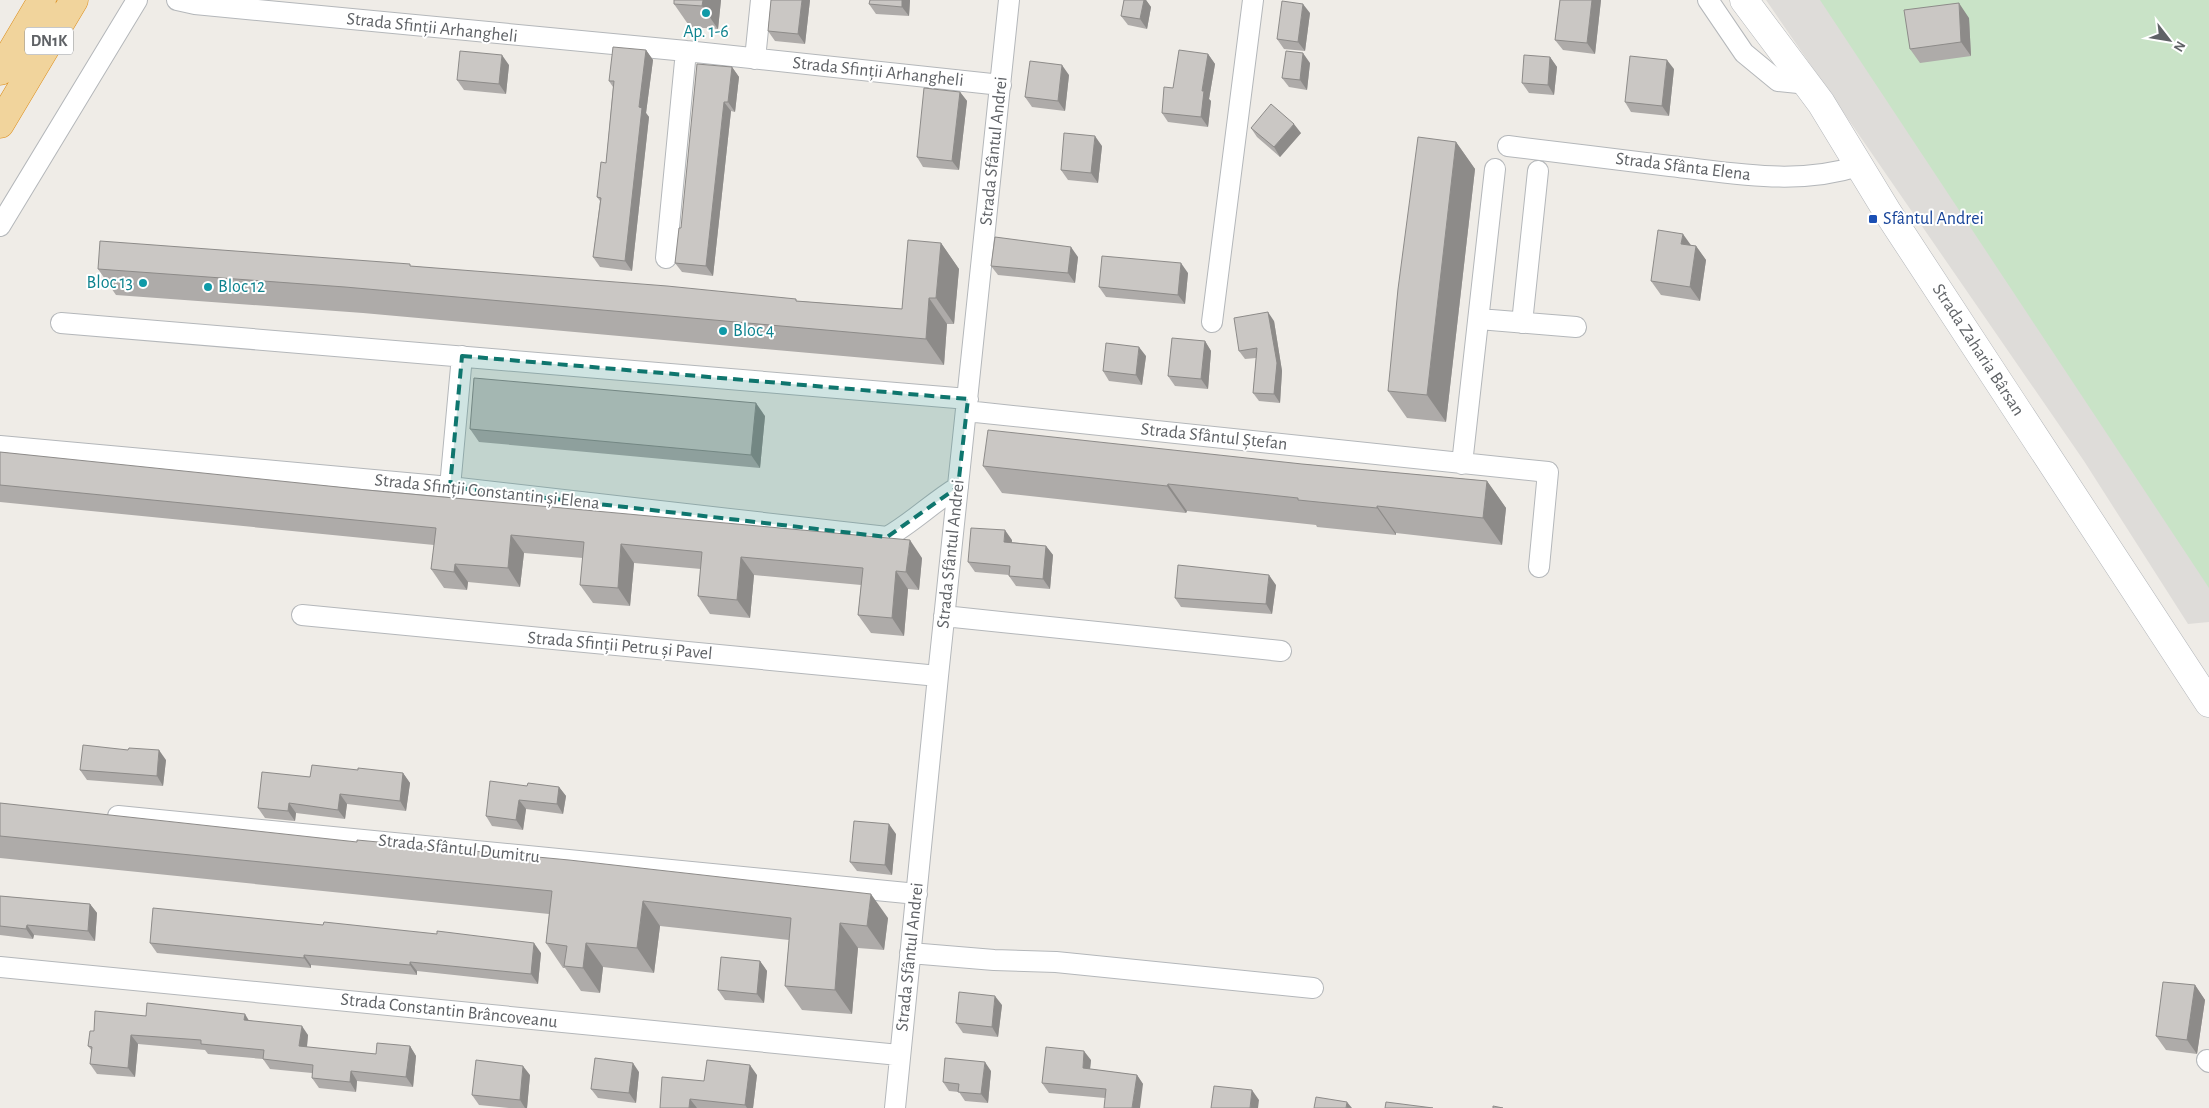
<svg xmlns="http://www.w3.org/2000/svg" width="2209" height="1108" viewBox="0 0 2209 1108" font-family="'Alegreya Sans',sans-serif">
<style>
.industrial{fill:#dedcd9}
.green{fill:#c9e3c7}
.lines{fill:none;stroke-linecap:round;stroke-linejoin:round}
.street-casing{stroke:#b4b7ba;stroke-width:22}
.secondary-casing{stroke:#b3b6ba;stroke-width:29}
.highway-casing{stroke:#dc8d1a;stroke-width:29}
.street{stroke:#fff;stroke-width:20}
.secondary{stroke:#fff;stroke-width:28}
.highway{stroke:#f1d49c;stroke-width:28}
.wall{fill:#aeaba9}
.shaded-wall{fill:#8d8b89}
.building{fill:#cac7c4;stroke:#8d8b89}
.marked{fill:#0f766e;fill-opacity:0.2;stroke:#0f766e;stroke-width:4;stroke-dasharray:10 6;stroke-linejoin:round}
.culture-dot{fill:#0f9aa8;stroke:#fff;stroke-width:2}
.transit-dot{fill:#1a4fb4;stroke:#fff;stroke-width:2}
.labels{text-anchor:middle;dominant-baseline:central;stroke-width:4;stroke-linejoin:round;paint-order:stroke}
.shield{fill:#fff;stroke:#8f9194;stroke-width:1}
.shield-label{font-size:16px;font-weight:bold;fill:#5f6266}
.street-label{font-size:18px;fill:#5f6266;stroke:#fff}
.culture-label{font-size:18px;fill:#0d838f;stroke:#fff;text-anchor:start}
.transit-label{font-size:18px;fill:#164399;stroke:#fff;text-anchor:start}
</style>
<rect width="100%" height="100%" fill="#efece7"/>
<path class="industrial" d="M1766,0H2209V622L2188,624L2084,461Z"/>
<path class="green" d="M1820,0H2209V588Z"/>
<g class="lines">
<g class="street-casing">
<path id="street" d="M177,0L195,4L686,51L1001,85
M1708,0L1744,53L1778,81L1808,84
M755,59L761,0
M1508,146C1562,153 1616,159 1670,166C1733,173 1797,186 1858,166
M0,226L137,0
M666,258L686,51
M1479,319L1576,327
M1212,322L1253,0
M61,323L968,399
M1522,323L1538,171
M966,411L1548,472L1539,567
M0,446L450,487L887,537C912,523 933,502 958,487
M1462,464L1495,169
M450,487L462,356
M302,615L938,676
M944,616L1281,651
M118,816L917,894
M910,953L994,960L1056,962L1313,988
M0,967L899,1055
M2207,1060L2209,1062
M895,1108L938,676L1009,0"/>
</g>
<g class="secondary-casing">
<path id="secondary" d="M1744,0L1821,103L1888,213L2209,703"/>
</g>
<g class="highway-casing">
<path id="highway" d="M0,71L42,0
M0,124L74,0"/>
</g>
<use href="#street" class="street"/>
<use href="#secondary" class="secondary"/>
<use href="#highway" class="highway"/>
</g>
<path class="wall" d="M721,0L718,29L690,27L674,4Z
M810,0L805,44L775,41L768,31Z
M910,0L909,16L876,14L869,4Z
M1124,0H1146L1151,7L1147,29L1128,25L1121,16Z
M1560,0H1601L1595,54L1563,50L1555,40Z
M1310,13L1305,51L1284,49L1277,39Z
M1969,18L1971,56L1920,63L1910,49Z
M646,50L653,60L646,113L649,117L632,271L600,267L593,257L600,201L597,197L606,163L613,87L609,81Z
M1208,54L1215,64L1209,99L1211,101L1208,127L1168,122L1162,113L1173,88Z
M1550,57L1557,67L1554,95L1529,93L1522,83Z
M1310,63L1307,90L1289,87L1282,78Z
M509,65L506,94L464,90L457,80Z
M732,67L739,77L735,112L731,111L713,276L682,272L675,263L681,228Z
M1674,69L1669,116L1631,112L1625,102Z
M1069,75L1065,111L1032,107L1025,97Z
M960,92L967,101L959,170L923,167L917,157Z
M1251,128L1301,133L1280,157L1257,137Z
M1456,142L1475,169L1446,422L1407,418L1388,391Z
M1102,146L1098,183L1068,180L1061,170Z
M941,243L959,269L954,324H947L944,365L363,313L116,295L98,269L412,266L798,301L902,309Z
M1691,245L1696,246L1706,260L1700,301L1661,295L1651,281Z
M1078,257L1075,283L998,275L991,266Z
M1188,273L1185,304L1106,297L1099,287Z
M1274,321L1282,371L1280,403L1259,401L1253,393L1256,358L1245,359L1239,351Z
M1205,341L1211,351L1208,389L1175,386L1168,376Z
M1146,356L1142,385L1109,381L1103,371Z
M765,416L760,468L479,442L470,429Z
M0,452L922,558L919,590L908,589L904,636L871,633L858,615L861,585L754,575L750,618L710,614L698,596L701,569L634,563L630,606L593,603L580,585L583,558L524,553L520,587L468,582L467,590L444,588L431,569L434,545L0,502Z
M1302,464L1487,481L1506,508L1502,545L1396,533V535L1317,527L1316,525L1187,511L1186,513L1002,493L983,466Z
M1012,540V542L1046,546L1053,555L1050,589L1016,586L1009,576V575L975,572L968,562Z
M1276,585L1272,614L1181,607L1175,598Z
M166,760L163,786L87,780L80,770Z
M358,770L403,773L410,783L406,811L347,804L345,819L296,813L295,821L265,818L258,808L310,777Z
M527,786L559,787L566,796L563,814L526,809L523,830L492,826L486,816Z
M0,803L888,918L884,950L858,948L852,1014L802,1010L785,986L789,940L660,926L654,973L603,967L600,993L581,991L565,968H563L546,943L549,914L0,858Z
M896,834L892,875L857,871L850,862Z
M0,896L90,904L97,913L95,941L34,935L33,939L0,935Z
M150,943L541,953L538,984L417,971V975L311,965V968L157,953Z
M760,961L767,971L764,1003L725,1000L718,990Z
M2195,985L2205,1000L2197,1054L2166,1050L2156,1036Z
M1002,1005L998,1037L963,1033L956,1023Z
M146,1016L249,1020L308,1035L307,1047L376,1054L410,1046L416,1056L413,1087L357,1081L356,1092L319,1088L312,1078V1073L270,1069L263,1059L208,1054L205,1050L138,1044L135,1077L97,1074L90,1064L92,1051L88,1046L94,1031Z
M1091,1060L1090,1069L1137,1075L1143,1084L1105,1098L1049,1093L1042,1083Z
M991,1071L988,1103L965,1101L959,1092L949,1091L943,1082Z
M639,1072L636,1103L598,1098L591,1089Z
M530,1075L527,1108H509L479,1105L472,1095Z
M757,1075L753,1108H660L704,1081Z"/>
<path class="shaded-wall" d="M703,0H721L718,29L702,6Z
M802,0H810L805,44L798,34Z
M902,0H910L909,16L902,7Z
M1144,0H1146L1151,7L1147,29L1140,19Z
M1592,0H1601L1595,54L1587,43Z
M1959,3L1969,18L1971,56L1961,42Z
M1303,4L1310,13L1305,51L1298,42Z
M646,50L653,60L646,113L649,117L632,271L625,261L639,107Z
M1303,53L1310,63L1307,90L1300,80Z
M1208,54L1215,64L1209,99L1211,101L1208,127L1201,117L1202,91Z
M502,55L509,65L506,94L499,84Z
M1550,57L1557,67L1554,95L1548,85Z
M1667,60L1674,69L1669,116L1662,106Z
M1062,65L1069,75L1065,111L1058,101Z
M732,67L739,77L735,112L728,102Z
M960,92L967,101L959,170L952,161Z
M724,102L731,111L713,276L706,266Z
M1294,124L1301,133L1280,157L1274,147Z
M1095,136L1102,146L1098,183L1091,173Z
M1456,142L1475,169L1446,422L1427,395Z
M1683,234L1693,248L1681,244Z
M941,243L959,269L954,324L936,298Z
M1696,246L1706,260L1700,301L1690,287Z
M1071,247L1078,257L1075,283L1068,273Z
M1181,263L1188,273L1185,304L1178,295Z
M929,298L947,324L944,365L926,339Z
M1268,312L1274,321L1282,371L1280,403L1274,394Z
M1205,341L1211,351L1208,389L1201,379Z
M1139,347L1146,356L1142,385L1136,375Z
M756,403L765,416L760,468L751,455Z
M1487,481L1506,508L1502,545L1483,518Z
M1168,484L1187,511L1186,513L1167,486Z
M1377,506L1396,533V535L1377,508Z
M1005,530L1012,540L1011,551L1004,542Z
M511,535L524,553L520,587L508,568Z
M910,540L922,558L919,590L906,572Z
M621,544L634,563L630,606L618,588Z
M1046,546L1053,555L1050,589L1043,579Z
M741,557L754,575L750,618L737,600Z
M455,564L468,582L467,590L454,572Z
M896,571L908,589L904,636L892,618Z
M1269,575L1276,585L1272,614L1266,604Z
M159,750L166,760L163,786L157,776Z
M403,773L410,783L406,811L400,801Z
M559,787L566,796L563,814L557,804Z
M340,794L347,804L345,819L338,810Z
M519,800L526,809L523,830L516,820Z
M289,803L296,813L295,821L288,811Z
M889,824L896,834L892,875L885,865Z
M871,894L888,918L884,950L867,926Z
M643,901L660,926L654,973L637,948Z
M90,904L97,913L95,941L88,931Z
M840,923L858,948L852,1014L835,990Z
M27,925L34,935L33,939L26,929Z
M534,943L541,953L538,984L531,974Z
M586,943L603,967L600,993L583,968Z
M304,955L311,965V968L304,958Z
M760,961L767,971L764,1003L757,994Z
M410,962L417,971V975L410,965Z
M2195,985L2205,1000L2197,1054L2187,1040Z
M995,996L1002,1005L998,1037L992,1027Z
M245,1014L251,1024L244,1020Z
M302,1026L308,1035L306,1055L299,1046Z
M131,1035L138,1044L135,1077L128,1068Z
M410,1046L416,1056L413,1087L406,1077Z
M1084,1051L1091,1060L1089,1078L1083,1068Z
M985,1062L991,1071L988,1103L981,1094Z
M633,1063L639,1072L636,1103L629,1093Z
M750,1065L757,1075L753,1108H747L745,1105Z
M523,1066L530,1075L527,1108H525L520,1100Z
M351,1071L357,1081L356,1092L350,1082Z
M1137,1075L1143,1084L1140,1108H1132Z
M1252,1090L1259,1100L1258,1108H1250Z
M690,1099L697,1108H689Z
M1347,1102L1352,1108H1346Z"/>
<path class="building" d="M674,0H703L702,6L674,4Z
M771,0H802L798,34L768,31Z
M870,0H902V7L869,4Z
M1124,0H1144L1140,19L1121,16Z
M1560,0H1592L1587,43L1555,40Z
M1282,1L1303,4L1298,42L1277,39Z
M1959,3L1961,42L1910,49L1904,10Z
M613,47L646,50L639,107L642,108L625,261L593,257L601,198L597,197L601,162L606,163L614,81H609Z
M1179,50L1208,54L1202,91H1204L1201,117L1162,113L1164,87L1173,88Z
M460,51L502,55L499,84L457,80Z
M1286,51L1303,53L1300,80L1282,78Z
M1524,55L1550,57L1548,85L1522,83Z
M1630,56L1667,60L1662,106L1625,102Z
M1030,61L1062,65L1058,101L1025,97Z
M697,64L732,67L728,102H724L706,266L675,263L679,228H681Z
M924,88L960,92L952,161L917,157Z
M1271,104L1294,124L1274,147L1251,128Z
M1064,133L1095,136L1091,173L1061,170Z
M1418,137L1456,142L1427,395L1388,391L1398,289Z
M1658,230L1683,234L1681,244L1696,246L1690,287L1651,281Z
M995,237L1071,247L1068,273L991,266Z
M908,240L941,243L936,298H929L926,339L345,287L98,269L100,241L410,264V266L667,286L796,299V301L902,309Z
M1102,256L1181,263L1178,295L1099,287Z
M1268,312L1277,363L1274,394L1253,393L1257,348L1239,351L1234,318Z
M1172,338L1205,341L1201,379L1168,376Z
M1106,343L1139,347L1136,375L1103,371Z
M474,378L756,403L751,455L470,429Z
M988,430L1302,464L1487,481L1483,518L1377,506V508L1298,500V498L1168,484L1167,486L983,466Z
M0,452L367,490L910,540L906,572L896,571L892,618L858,615L863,568L741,557L737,600L698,596L702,552L621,544L618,588L580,585L584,542L511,535L508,568L455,564L454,572L431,569L436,528L0,485Z
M971,528L1005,530L1004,542L1046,546L1043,579L1009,576L1010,566L968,562Z
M1178,565L1269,575L1266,604L1175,598Z
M83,745L128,750L129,748L159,750L157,776L80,770Z
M312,765L358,770V768L403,773L400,801L340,794L338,810L289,803L288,811L258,808L262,772L310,777Z
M490,781L527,786L528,783L559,787L557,804L519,800L516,820L486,816Z
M0,803L357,842V840L569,860L871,894L867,926L840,923L835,990L785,986L791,918L643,901L637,948L586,943L583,968L564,966L567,946L546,943L552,891L0,836Z
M854,821L889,824L885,865L850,862Z
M0,896L90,904L88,931L27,925L26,929L0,926Z
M153,908L323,925L324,922L437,934V931L534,943L531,974L410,962V965L304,955V958L150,943Z
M721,957L760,961L757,994L718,990Z
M2163,982L2195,985L2187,1040L2156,1036Z
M959,992L995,996L992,1027L956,1023Z
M147,1003L245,1014L244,1020L302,1026L299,1046L376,1054L377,1043L410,1046L406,1077L351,1071L350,1082L312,1078L313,1065L263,1059L264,1050L201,1044V1040L131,1035L128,1068L90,1064L92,1047L88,1046L90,1031H94L95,1011L146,1016Z
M1046,1047L1084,1051L1083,1068L1137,1075L1132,1108H1104L1106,1089L1042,1083Z
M595,1058L633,1063L629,1093L591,1089Z
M945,1058L985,1062L981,1094L958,1092L959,1084L943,1082Z
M476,1060L523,1066L520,1100L472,1095Z
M707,1060L750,1065L745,1105L690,1099L689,1108H660L662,1077L704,1081Z
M1214,1086L1252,1090L1250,1108H1211Z
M1316,1097L1347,1102L1346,1108H1314Z
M1386,1102L1433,1108H1385Z
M1493,1106L1503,1108H1493Z"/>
<path class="marked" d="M462,356L968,399L958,487L887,537L450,487Z"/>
<g class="culture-dot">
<circle cx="706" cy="13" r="5"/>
<circle cx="143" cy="283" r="5"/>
<circle cx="208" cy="287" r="5"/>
<circle cx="723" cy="331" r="5"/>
</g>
<rect class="transit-dot" x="1868" y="214" width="10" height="10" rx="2.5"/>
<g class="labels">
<rect class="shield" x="25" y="27.5" width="48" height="27" rx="4"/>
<g class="shield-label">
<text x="49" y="41">DN1K</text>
</g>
<g class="street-label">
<text transform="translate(432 28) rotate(6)">Strada Sfinții Arhangheli</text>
<text transform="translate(878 72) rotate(6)">Strada Sfinții Arhangheli</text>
<text transform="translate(994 151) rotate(-84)">Strada Sfântul Andrei</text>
<text transform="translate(1683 167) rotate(7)">Strada Sfânta Elena</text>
<text transform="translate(1978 350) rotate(57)">Strada Zaharia Bârsan</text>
<text transform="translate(1214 437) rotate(6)">Strada Sfântul Ștefan</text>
<text transform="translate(487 492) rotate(6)">Strada Sfinții Constantin și Elena</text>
<text transform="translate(951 554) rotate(-84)">Strada Sfântul Andrei</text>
<text transform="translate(620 646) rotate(5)">Strada Sfinții Petru și Pavel</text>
<text transform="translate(459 849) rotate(6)">Strada Sfântul Dumitru</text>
<text transform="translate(910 957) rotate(-84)">Strada Sfântul Andrei</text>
<text transform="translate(449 1011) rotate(6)">Strada Constantin Brâncoveanu</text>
</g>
<g class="culture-label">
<text x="706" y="32" text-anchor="middle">Ap. 1-6</text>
<text x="133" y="283" text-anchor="end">Bloc 13</text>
<text x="218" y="287">Bloc 12</text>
<text x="733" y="331">Bloc 4</text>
</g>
<g class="transit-label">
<text x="1883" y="219">Sfântul Andrei</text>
</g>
</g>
<g transform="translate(2169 40) rotate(121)" stroke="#ffffff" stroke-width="4" paint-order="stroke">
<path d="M0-4L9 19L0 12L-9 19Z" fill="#5f6266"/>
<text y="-8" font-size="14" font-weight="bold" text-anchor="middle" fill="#5f6266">N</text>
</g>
</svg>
